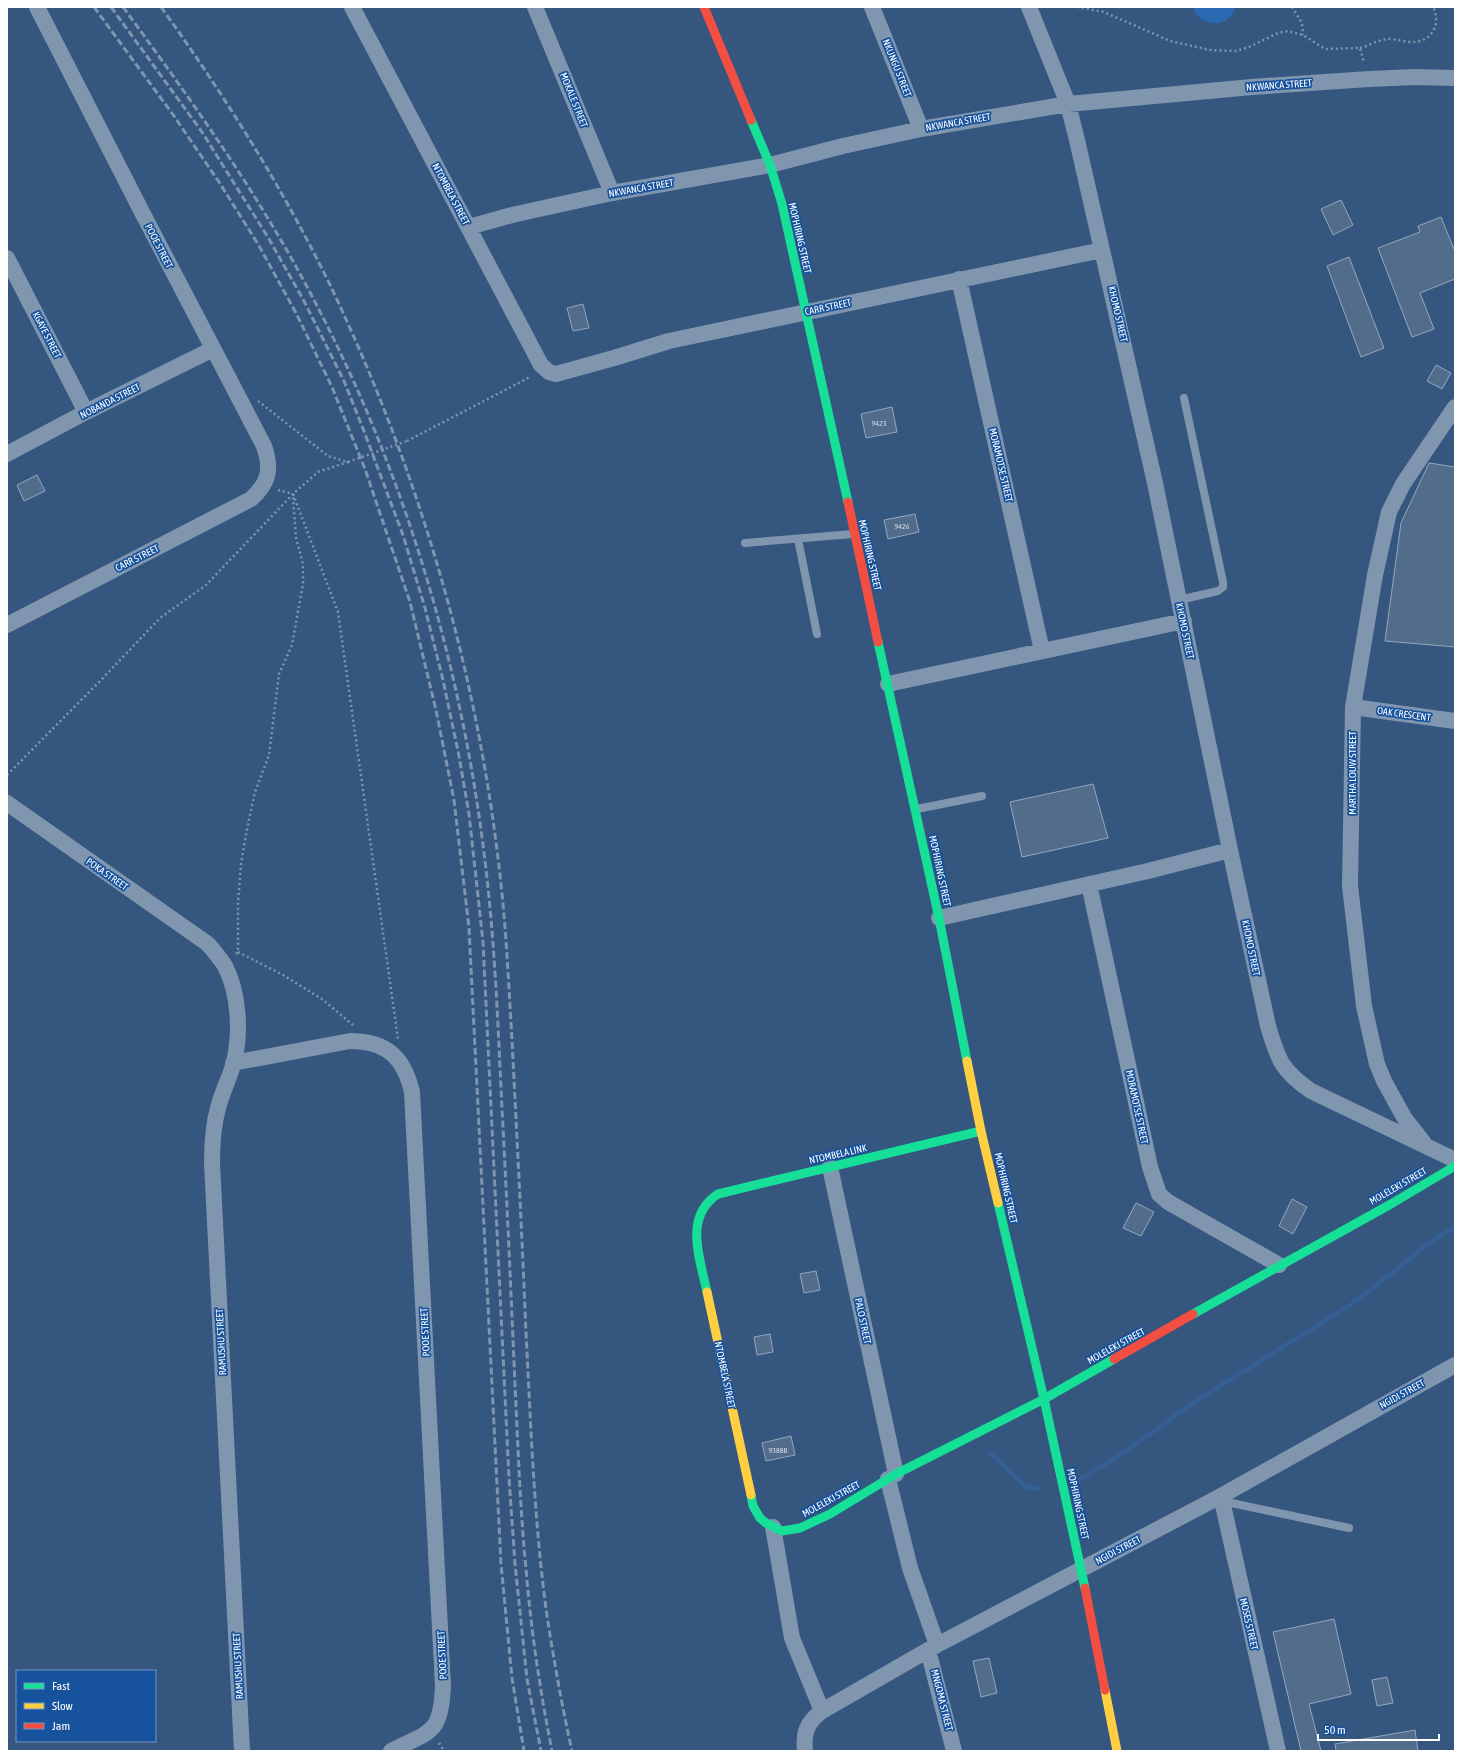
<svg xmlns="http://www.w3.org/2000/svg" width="1462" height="1758" viewBox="0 0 1462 1758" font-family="'Asap Condensed',sans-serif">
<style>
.green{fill:#2b69b2}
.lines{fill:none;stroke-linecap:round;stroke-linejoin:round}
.stream{stroke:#355e93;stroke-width:5}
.building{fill:#526d8c;stroke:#94a7bd}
.path{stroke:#8096af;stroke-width:2.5;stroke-dasharray:2 3;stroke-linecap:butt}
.lane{stroke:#8096af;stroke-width:8}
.street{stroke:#8096af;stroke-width:16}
.fast{stroke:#16e098;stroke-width:9}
.slow{stroke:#ffcf43;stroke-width:9}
.jam{stroke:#f24e42;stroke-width:9}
.rail{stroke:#7f94ae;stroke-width:3;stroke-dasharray:7 3;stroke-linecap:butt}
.path-bridge{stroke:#8096af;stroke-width:2.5;stroke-dasharray:2 3;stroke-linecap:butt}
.labels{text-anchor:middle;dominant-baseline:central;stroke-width:3.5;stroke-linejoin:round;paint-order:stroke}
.number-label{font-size:8px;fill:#d4dae2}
.street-label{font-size:10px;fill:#fff;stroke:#17529c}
</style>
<rect width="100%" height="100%" fill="#35567e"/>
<path class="green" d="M1193,7H1235C1231,29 1198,28 1193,7Z"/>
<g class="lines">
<path class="stream" d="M990,1453L1025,1486L1039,1489
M1076,1482L1118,1456L1204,1396L1352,1304L1436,1238L1455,1228"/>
</g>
<path class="building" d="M1341,200L1353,225L1333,235L1321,209Z
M1441,217L1455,252V279L1420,293L1434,329L1412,337L1378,248L1420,232L1418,226Z
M1349,257L1384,348L1361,357L1327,266Z
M583,304L589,328L573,331L567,308Z
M1436,365L1451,373L1442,389L1427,381Z
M892,407L897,432L866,438L861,414Z
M1429,463L1455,467V647L1385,641L1401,523Z
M37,475L45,491L24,501L17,485Z
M915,514L919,532L888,539L884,520Z
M1093,784L1108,838L1022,857L1010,802Z
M1292,1199L1307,1207L1293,1234L1279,1226Z
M1136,1203L1154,1212L1141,1236L1123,1228Z
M816,1271L820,1290L804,1293L800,1274Z
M770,1334L773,1352L757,1355L754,1337Z
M791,1436L795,1455L766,1461L762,1443Z
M1334,1619L1351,1694L1309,1704L1321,1751H1301L1273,1632Z
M989,1658L997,1693L981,1697L973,1661Z
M1387,1677L1393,1703L1377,1706L1372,1680Z
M1415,1730L1418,1751H1336L1335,1744Z"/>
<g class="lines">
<path class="path" d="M1077,7L1104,12L1170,41L1210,50L1236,51L1249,47L1278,33L1288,31L1303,35L1325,49L1360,48L1364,63
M1292,7L1302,23L1303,35
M1360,48C1368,46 1378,40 1387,39C1396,38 1406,43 1415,42C1433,40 1441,23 1433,7
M258,401L328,456L347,462
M407,441L530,377
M278,490L293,494
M293,494L338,612L398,1039
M7,775L102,679L160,618L206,585L293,494L318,472L348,462
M238,952L283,975L322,999L353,1025
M236,954L238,952V903L241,864L247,829L255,792L269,755L279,674L292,645L303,584V564L296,538L293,497
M439,1743L444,1751"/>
<path class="lane" d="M798,539L817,634
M745,543L853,534
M1179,600L1218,591L1223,587V582L1184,398
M917,809L982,796
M1222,1501L1349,1528"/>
<path class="street" d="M352,7L541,365L549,372L556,374L614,358L669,341L1102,250
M535,7L612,193
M872,7L921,129
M1029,7L1068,104L1077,140L1155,483L1230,850L1268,1026C1278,1060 1282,1071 1311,1091L1455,1160
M469,227L512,215L612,193L770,165L843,146L921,129L1068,104L1252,87L1369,79L1415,77L1455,78
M7,258L86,412
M959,279L1042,651
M7,454L86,412L213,349
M7,625L251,499C269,483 272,469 264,446L144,216L37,7
M888,684L1184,621
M1353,707L1455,721
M7,803L208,944C214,951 220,958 225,966C239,993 241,1032 234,1062C230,1077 222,1092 218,1108C213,1126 212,1144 212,1163L242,1751
M1089,884L1150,1167L1159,1194L1168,1202L1279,1265
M939,918L1148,871L1230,850
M233,1063L350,1041C386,1041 404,1057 412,1092L443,1686C441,1735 430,1731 391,1751
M1424,1143L1405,1119L1384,1081L1377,1064L1364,1006L1350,886L1353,707L1375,575L1389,512L1403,484L1455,407
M830,1167L896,1474
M888,1479L910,1568L937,1645
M1221,1496L1278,1751
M773,1527L792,1638L822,1711
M928,1650L954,1751
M805,1751C803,1733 807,1722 822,1711L937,1645L1221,1496L1455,1365"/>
<path class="fast" d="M751,120L770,165L782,204L848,502
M878,642L939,918L967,1061
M998,1203L1044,1399L1085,1588
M707,1292C700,1258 683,1217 718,1194L981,1131
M1193,1314L1391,1204L1455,1166
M751,1495L753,1506L760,1518L766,1523L782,1531L800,1528L830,1514L896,1474L1044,1399L1114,1359"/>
<path class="slow" d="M967,1061L981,1131L998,1203
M707,1292L751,1495
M1105,1690L1117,1751"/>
<path class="jam" d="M704,7L751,120
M848,502L878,642
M1114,1359L1193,1314
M1085,1588L1105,1690"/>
<path class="rail" d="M94,7L174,116L219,182L258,244L296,313L332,387L365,469L410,602L436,710L454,800L469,928L501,1564L512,1678L524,1751
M111,7L202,132L269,239L304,301L344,381L362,426L403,535L425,608L443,680L459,756L469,814L483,942L509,1478L515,1564L527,1679L541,1751
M123,7C192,101 260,196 314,300C405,473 462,667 485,861C495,943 498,1026 502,1109C507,1201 511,1293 515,1385C518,1446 520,1508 526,1569C531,1630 540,1691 552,1751
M161,7C225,96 284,190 332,289C422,479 481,684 502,894C507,943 509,992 512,1040C517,1138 522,1235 526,1333C531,1427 534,1522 547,1616C554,1661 562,1706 572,1751"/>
<path class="path-bridge" d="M348,462L407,441"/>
</g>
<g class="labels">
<g class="number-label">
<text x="879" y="423">9423</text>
<text x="902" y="526">9426</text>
<text x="778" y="1450">9388B</text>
</g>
<g class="street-label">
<text transform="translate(897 68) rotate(68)">NKUNGU STREET</text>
<text transform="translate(1279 85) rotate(-4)">NKWANCA STREET</text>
<text transform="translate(574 100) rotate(68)">MOKALE STREET</text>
<text transform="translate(958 122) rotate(-10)">NKWANCA STREET</text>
<text transform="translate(641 188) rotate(-10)">NKWANCA STREET</text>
<text transform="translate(451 194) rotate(62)">NTOMBELA STREET</text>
<text transform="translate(800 238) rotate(77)">MOPHIRING STREET</text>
<text transform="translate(159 246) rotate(63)">POOE STREET</text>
<text transform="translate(828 307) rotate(-12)">CARR STREET</text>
<text transform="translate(1118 314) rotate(77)">KHOMO STREET</text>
<text transform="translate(47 335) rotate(63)">KGAYE STREET</text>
<text transform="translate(110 401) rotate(-27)">NOBANDA STREET</text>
<text transform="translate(1001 465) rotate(77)">MORAMOTSE STREET</text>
<text transform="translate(870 555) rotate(77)">MOPHIRING STREET</text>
<text transform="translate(137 558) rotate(-27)">CARR STREET</text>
<text transform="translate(1185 631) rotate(78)">KHOMO STREET</text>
<text transform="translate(1404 714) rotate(8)">OAK CRESCENT</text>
<text transform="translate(1352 773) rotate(-90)">MARTHA LOUW STREET</text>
<text transform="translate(940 871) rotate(78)">MOPHIRING STREET</text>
<text transform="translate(107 874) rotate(35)">POKA STREET</text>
<text transform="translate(1251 948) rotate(78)">KHOMO STREET</text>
<text transform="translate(1137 1107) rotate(78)">MORAMOTSE STREET</text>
<text transform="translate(838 1154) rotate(-13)">NTOMBELA LINK</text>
<text transform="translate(1398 1186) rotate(-30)">MOLELEKI STREET</text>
<text transform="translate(1006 1188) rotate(77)">MOPHIRING STREET</text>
<text transform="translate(863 1321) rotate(78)">PALO STREET</text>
<text transform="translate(425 1332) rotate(-93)">POOE STREET</text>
<text transform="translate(221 1342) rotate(-93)">RAMUSHU STREET</text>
<text transform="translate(1116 1346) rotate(-29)">MOLELEKI STREET</text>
<text transform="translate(725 1375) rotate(78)">NTOMBELA STREET</text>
<text transform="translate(1402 1394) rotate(-29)">NGIDI STREET</text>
<text transform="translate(831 1499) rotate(-29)">MOLELEKI STREET</text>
<text transform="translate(1078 1504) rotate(78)">MOPHIRING STREET</text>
<text transform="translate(1118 1550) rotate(-28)">NGIDI STREET</text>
<text transform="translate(1249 1624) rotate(77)">MOSES STREET</text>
<text transform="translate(442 1655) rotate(-93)">POOE STREET</text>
<text transform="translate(238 1666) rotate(-93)">RAMUSHU STREET</text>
<text transform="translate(942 1700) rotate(76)">MNGOMA STREET</text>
</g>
</g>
<rect width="1462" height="1758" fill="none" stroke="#ffffff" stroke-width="16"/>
<rect x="16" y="1670" width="140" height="72" fill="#17529c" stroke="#7497c4"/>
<rect x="24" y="1683" width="20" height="6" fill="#16e098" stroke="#7497c4"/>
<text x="52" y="1690" font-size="12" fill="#ffffff">Fast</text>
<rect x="24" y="1703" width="20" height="6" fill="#ffcf43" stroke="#7497c4"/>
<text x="52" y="1710" font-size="12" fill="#ffffff">Slow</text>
<rect x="24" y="1723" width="20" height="6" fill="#f24e42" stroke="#7497c4"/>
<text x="52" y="1730" font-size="12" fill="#ffffff">Jam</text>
<path d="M1318 1734v6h121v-6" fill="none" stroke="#ffffff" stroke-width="2"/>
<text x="1324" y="1734" font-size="12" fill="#ffffff" stroke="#17529c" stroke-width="3" paint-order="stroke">50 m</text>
</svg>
